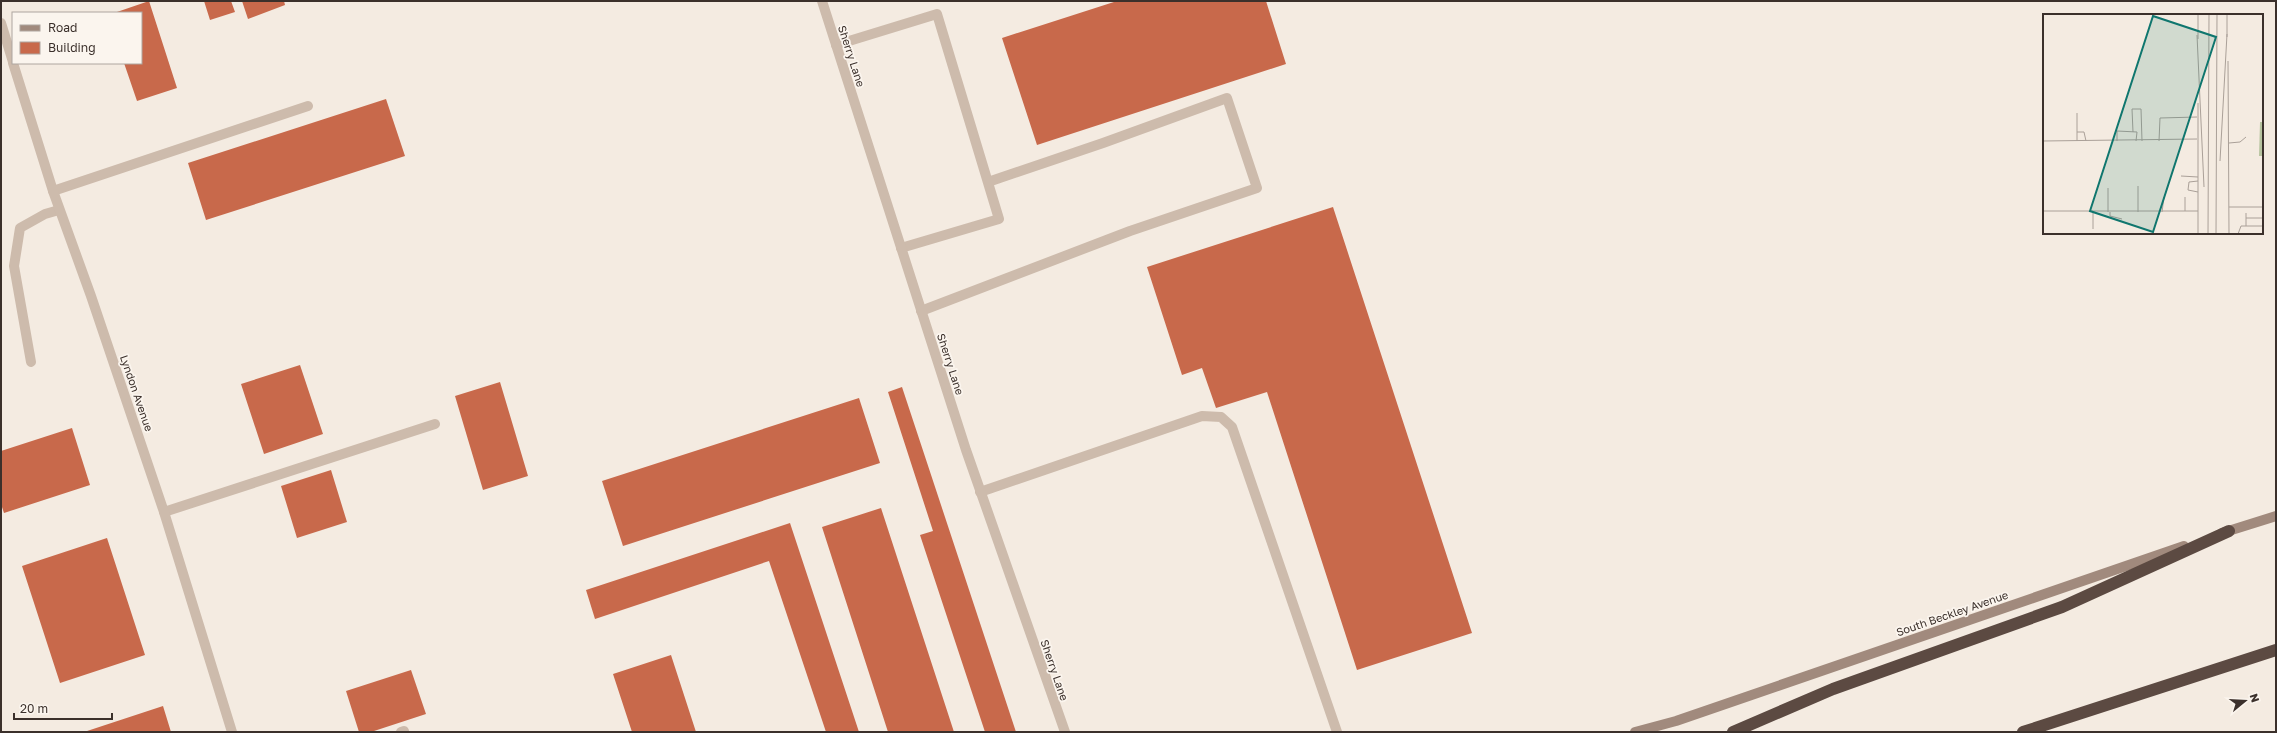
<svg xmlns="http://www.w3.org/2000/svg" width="2277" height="733" viewBox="0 0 2277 733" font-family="'Golos Text',sans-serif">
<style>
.building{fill:#c8694b}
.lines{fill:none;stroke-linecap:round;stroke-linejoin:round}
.lane{stroke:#cdbbac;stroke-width:10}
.street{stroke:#cdbbac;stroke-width:10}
.secondary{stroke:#a18a7d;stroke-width:10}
.highway{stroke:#5c4a42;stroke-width:12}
.labels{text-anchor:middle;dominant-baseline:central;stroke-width:3.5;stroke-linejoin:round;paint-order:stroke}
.street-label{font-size:11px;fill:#3b302b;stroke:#fbf5ee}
.inset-road{fill:none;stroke:#aaa098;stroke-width:1}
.view{fill:#0f766e;fill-opacity:0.15;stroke:#0f766e;stroke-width:2}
.inset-edge{fill:none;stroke:#3b302b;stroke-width:2}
</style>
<rect width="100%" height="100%" fill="#f4ebe1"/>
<path class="building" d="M149,1L177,88L137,101L124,63H141V13H114Z
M204,1H231L235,12L210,20Z
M242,1H284L285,5L248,19Z
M1117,1H1266L1286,64L1037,145L1002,38Z
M386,99L405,156L206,220L188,163Z
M1333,207L1472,633L1357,670L1267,392L1216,408L1202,368L1182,375L1147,267Z
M300,365L323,434L264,454L241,384Z
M500,382L528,476L483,490L455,396Z
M902,387L1016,732H985L920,535L933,531L888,392Z
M859,398L880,463L623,546L602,481Z
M72,428L90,485L4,513L1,504V451Z
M331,470L347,522L297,538L281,486Z
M881,508L954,732H888L822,527Z
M790,523L859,732H826L769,561L595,619L586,590Z
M107,538L145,655L60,683L22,566Z
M671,655L696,732H632L613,674Z
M411,670L426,714L371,732H359L346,691Z
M163,706L171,732H84Z"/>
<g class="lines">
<path class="lane" d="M836,45L937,14L999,219L901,248
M53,191L308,106
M921,311L1130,231L1257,188L1227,98L1103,143L988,182
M31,362L14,266L20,228L45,214L59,210
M980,492L1202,416L1221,417L1232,427L1337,732
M164,512L435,424
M401,732L404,731"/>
<path class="street" d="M822,1L966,450L1065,732
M1,23L13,62
M13,63L53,191L91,296L164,512L232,732"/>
<path class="secondary" d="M2222,533L2276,516
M1635,732L1676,721L2184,546"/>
<path class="highway" d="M1733,732L1833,689L2062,607L2229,531
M2023,732L2276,650"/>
</g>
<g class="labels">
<g class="street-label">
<text transform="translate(852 56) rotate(72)">Sherry Lane</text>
<text transform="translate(951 364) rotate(72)">Sherry Lane</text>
<text transform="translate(137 393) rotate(71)">Lyndon Avenue</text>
<text transform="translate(1952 613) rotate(-19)">South Beckley Avenue</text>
<text transform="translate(1055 670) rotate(71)">Sherry Lane</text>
</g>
</g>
<g transform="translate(2043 14)">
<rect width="220" height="220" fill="#f4ebe1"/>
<path d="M217,108H220V142H216Z" fill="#b8c4a0"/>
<path class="inset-road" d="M154,21L161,173M184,23V0M155,25V0M185,47L186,220M155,89V220M34,99V127M34,118H41L43,127M90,118L89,95H98L99,127M0,127L154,125M74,127V117L94,118L93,127M116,127L117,104L154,103M186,129L197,128L203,123M177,147L184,20M138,162L155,163M155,167L146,168L145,176L155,178M65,174V198M142,183V197M186,193H220M0,197H155M67,198V202L79,205M95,198V172M119,198L121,183M203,204H220M203,212V199M50,215V198M165,220L166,0M173,220L174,0M195,220L198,212H220"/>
<path class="view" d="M110,2L173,23L110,218L47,197Z"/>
<rect width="220" height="220" class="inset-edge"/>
</g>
<rect width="2277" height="733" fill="none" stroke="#3b302b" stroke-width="4"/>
<rect x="12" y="12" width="130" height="52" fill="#fbf5ee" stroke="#aea6a0"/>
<rect x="20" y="25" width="20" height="6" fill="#a18a7d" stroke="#aea6a0"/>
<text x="48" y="32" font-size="12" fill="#3b302b">Road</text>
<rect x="20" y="42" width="20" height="12" fill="#c8694b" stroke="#aea6a0"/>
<text x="48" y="52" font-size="12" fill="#3b302b">Building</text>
<g transform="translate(2245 701) rotate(72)" stroke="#fbf5ee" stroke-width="3" paint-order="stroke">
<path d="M0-3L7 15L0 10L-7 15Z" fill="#3b302b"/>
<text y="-6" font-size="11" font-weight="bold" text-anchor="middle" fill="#3b302b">N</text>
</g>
<path d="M14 713v6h98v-6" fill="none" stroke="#3b302b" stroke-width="2"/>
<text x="20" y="713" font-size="12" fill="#3b302b" stroke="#fbf5ee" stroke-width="3" paint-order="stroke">20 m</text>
</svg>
